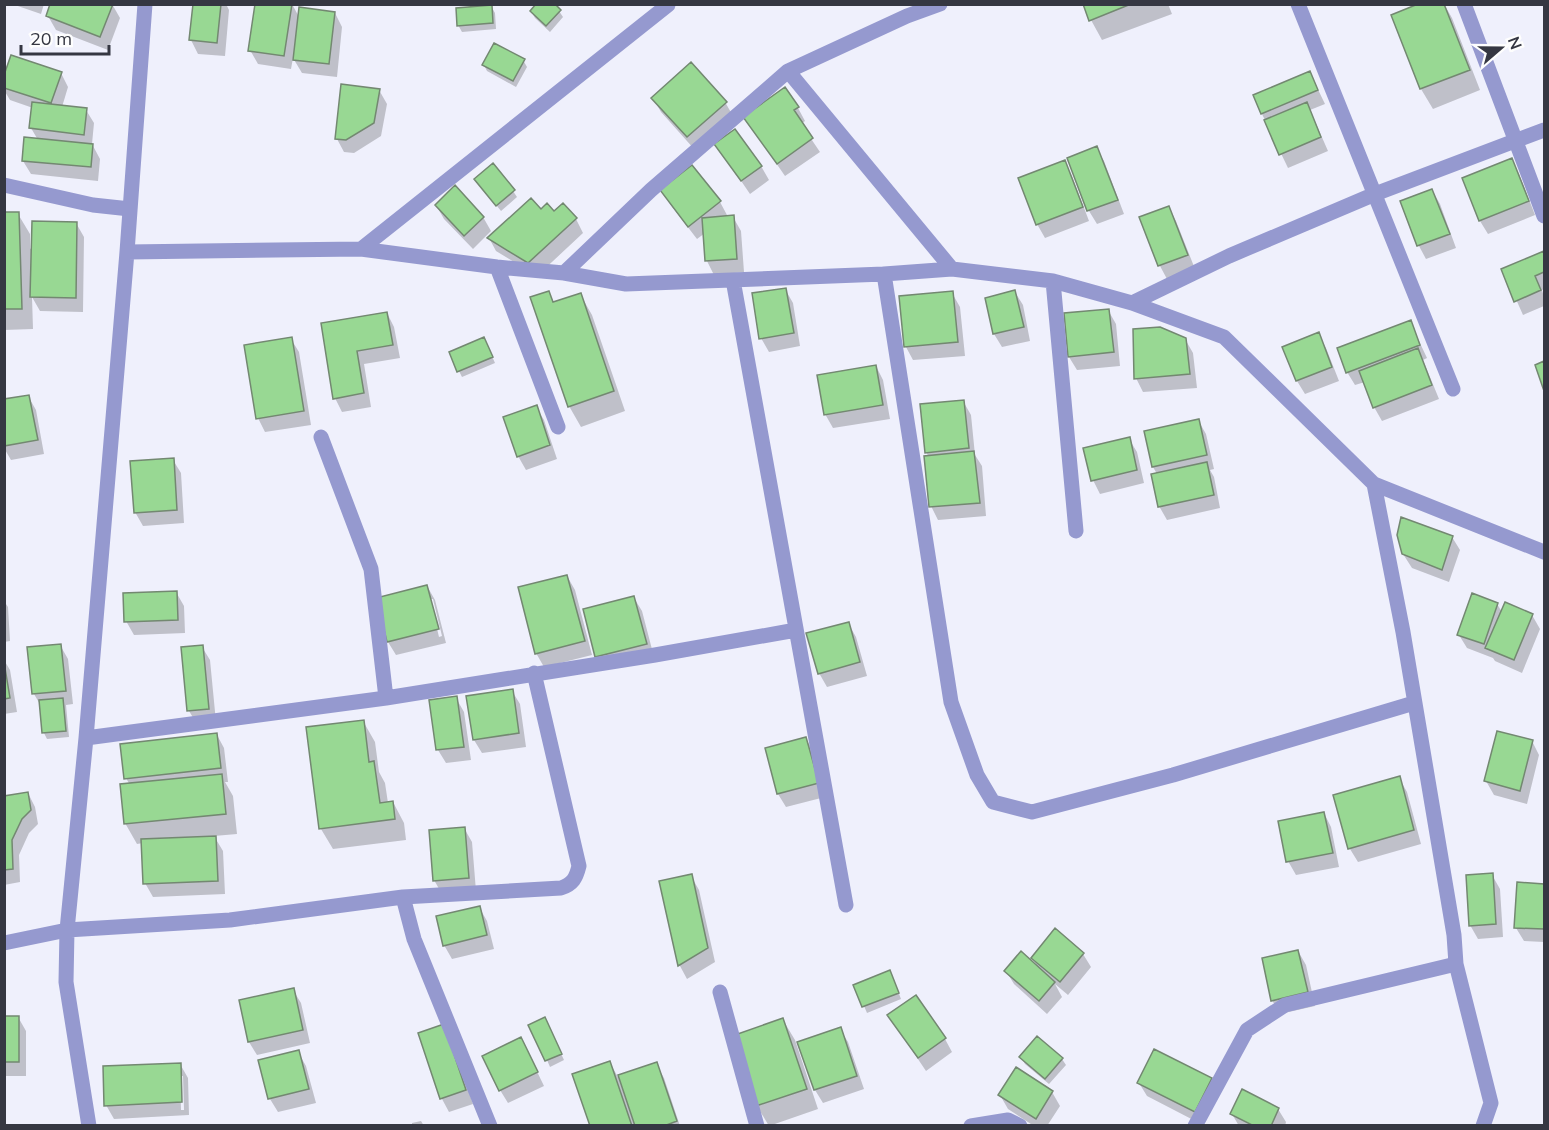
<svg xmlns="http://www.w3.org/2000/svg" width="1549" height="1130" viewBox="0 0 1549 1130" font-family="Mulish,sans-serif">
<style>
.shadow{fill:#0003;fill-rule:evenodd}
.building{fill:#98d893;stroke:#738871;stroke-width:1.5}
.lines{fill:none;stroke-linecap:round;stroke-linejoin:round}
.minor{stroke:#9599cf;stroke-width:15}
</style>
<rect width="100%" height="100%" fill="#eff0fc"/>
<path class="shadow" d="M12,4H44L41,14Z
M112,4L120,18L108,50L56,30L48,16Z
M194,4H226L229,10L225,56L198,54L191,40Z
M257,4H292L299,17L335,13L342,27L337,77L302,73L293,58L291,69L258,64L250,50Z
M1085,4H1168L1172,14L1102,40L1091,20Z
M1422,4H1444L1452,18L1480,90L1433,109L1421,89L1393,16Z
M491,6L495,13L496,29L462,32L458,25Z
M531,11H559L563,17L550,32L535,18Z
M523,60L527,67L516,87L487,71L484,65Z
M61,73L68,87L62,107L86,110L94,123L92,144L100,159L98,181L31,174L23,161L38,140L31,128L33,108L10,100L4,90V80Z
M1310,73L1325,104L1310,110L1328,151L1288,168L1262,114Z
M379,90L387,104L381,136L354,153L344,152L337,139Z
M653,98L725,102L733,116L695,150L661,112Z
M798,108L805,121L801,124L820,152L785,176L745,118Z
M716,144L761,166L769,180L750,194Z
M1096,148L1104,161L1124,214L1097,224L1089,211L1069,158Z
M1511,160L1519,174L1535,215L1488,234L1480,221L1464,179Z
M1064,162L1072,176L1089,221L1045,238L1037,224Z
M476,180L513,191L517,197L501,211Z
M1432,190L1440,204L1456,248L1426,259L1419,246L1402,202Z
M662,191L720,202L727,215L725,218L733,217L741,231L744,272L714,275L707,261L705,233L697,239L670,204Z
M436,205L483,217L491,231L473,249L444,219Z
M563,205L576,219L583,233L537,276L496,251L489,238L541,211L554,213Z
M1169,208L1176,221L1195,269L1167,279L1160,266L1141,218Z
M4,214H18L30,234V249L76,223L84,237L83,312L40,311L32,297L33,329L4,330Z
M1544,253V289L1542,290L1544,297V306L1523,315L1503,270Z
M785,289L793,303L800,346L769,352L761,338Z
M1015,292L1023,305L1030,341L1002,347L994,334Z
M548,293L554,303L580,294L592,315L625,411L581,427L569,406Z
M952,293L960,307L965,356L913,360L906,347Z
M1108,310L1116,324L1120,366L1077,370L1069,357Z
M387,313L394,327L400,358L364,364L371,407L342,412L335,398L322,324Z
M1410,322L1427,358L1423,360L1439,399L1382,421L1374,407L1365,382L1355,385L1347,372Z
M1318,334L1326,348L1339,381L1305,394L1297,381Z
M291,339L299,352L311,425L265,432L258,418Z
M1185,339L1193,353L1197,388L1143,392L1136,378Z
M487,345L495,363L462,377L459,371Z
M876,366L883,380L890,419L833,428L825,414Z
M28,396L36,410L44,454L11,460L4,448V401Z
M963,401L971,415L975,455L982,466L986,516L938,520L931,506L929,457L926,452Z
M536,407L544,420L557,459L526,470L518,456Z
M1198,420L1206,434L1214,469L1210,470L1214,477L1220,508L1167,520L1159,506L1157,474L1153,467Z
M1129,439L1137,452L1144,483L1100,494L1093,480Z
M173,460L181,473L184,523L143,526L135,512Z
M1452,537L1460,550L1449,582L1412,568L1403,554Z
M567,576L575,590L592,655L544,667L536,653Z
M427,586L435,600L446,643L396,655L388,642ZM430,599H433L442,636L439,637Z
M176,592L184,606L185,633L134,635L126,621Z
M634,598L642,611L654,657L604,670L596,657Z
M4,601L8,607L10,641L4,642Z
M1497,604L1502,612L1532,615L1540,629L1522,673L1495,661L1493,658L1467,648L1459,635Z
M848,623L856,637L867,676L827,687L819,673Z
M60,645L68,659L73,704L66,705L69,737L47,739L44,733L41,706L34,694Z
M202,647L210,660L216,722L197,724L189,711Z
M4,660L10,670L17,712L4,714Z
M512,691L520,704L526,747L482,753L474,740Z
M456,698L464,712L471,760L446,763L438,750L431,702Z
M363,721L375,742L379,772L385,783L388,803L393,802L404,823L406,840L333,849L321,829Z
M217,735L224,748L228,782H225L233,796L237,834L214,836L223,851L225,894L153,897L145,883L143,843L137,844L125,823L130,785L126,778Z
M806,739L814,752L825,797L786,807L778,794L767,749Z
M1532,741L1539,755L1527,804L1494,795L1486,781Z
M1399,778L1407,792L1421,844L1358,862L1350,849L1335,796Z
M28,793L35,807L38,824L29,833L19,855L20,882L4,885V797Z
M1324,813L1331,827L1339,867L1296,875L1288,861Z
M464,828L472,842L476,891L442,894L434,880Z
M1492,875L1500,889L1503,937L1478,939L1470,925Z
M691,876L699,890L715,962L687,979L680,966L661,882Z
M1518,884L1544,886V942L1524,941L1516,928Z
M479,907L487,921L494,949L452,959L444,945Z
M1298,951L1306,965L1315,1006L1280,1014L1272,1000Z
M1083,954L1091,967L1068,995L1055,984L1062,997L1047,1014L1014,984L1006,971L1038,968L1033,958Z
M893,978L901,999L867,1013L864,1006Z
M293,990L301,1003L310,1043L257,1055L249,1042Z
M889,1016L945,1039L952,1052L926,1071Z
M4,1017H18L26,1031V1076H4Z
M783,1020L795,1040L818,1109L769,1126L757,1106Z
M548,1026L564,1060L550,1067L547,1060Z
M840,1029L848,1042L864,1089L823,1103L815,1090L799,1043Z
M420,1034L451,1039L473,1104L449,1112L442,1099Z
M1038,1038L1062,1059L1066,1065L1049,1084L1025,1064L1021,1057Z
M298,1052L306,1066L316,1103L278,1112L270,1099L260,1061Z
M528,1053L544,1086L508,1103L500,1090Z
M610,1063L618,1077L656,1064L664,1078L680,1126H591Z
M180,1064L188,1078L189,1115L114,1119L106,1105ZM180,1076H183L184,1110H181Z
M1211,1079L1218,1093L1203,1125L1147,1096L1139,1083Z
M1052,1092L1060,1106L1047,1126H1034L1008,1109L1000,1095Z
M1278,1109L1286,1122L1285,1126H1239L1232,1114Z
M421,1121L424,1126H412V1123Z"/>
<path class="building" d="M50,4H113L100,37L46,16Z
M193,4H221L217,43L189,40Z
M255,4H292L284,56L248,51Z
M536,4H555L561,10L546,26L530,11Z
M1083,4H1131L1089,21Z
M1418,4H1444L1470,70L1420,89L1391,15Z
M492,5L493,23L457,26L456,8Z
M299,7L335,12L329,64L293,60Z
M494,43L525,59L513,81L482,65Z
M11,55L62,72L51,103L4,88V75Z
M691,62L727,102L687,137L651,98Z
M1310,71L1318,90L1261,114L1253,95Z
M341,84L380,89L374,123L346,140L335,139Z
M785,87L799,107L794,110L813,138L777,164L743,117Z
M32,102L87,108L84,135L29,128Z
M1307,102L1321,137L1279,155L1264,120Z
M735,129L762,166L741,181L714,144Z
M24,137L93,144L91,167L22,161Z
M1097,146L1118,200L1087,211L1067,158Z
M1512,158L1529,201L1479,221L1462,178Z
M1065,160L1083,207L1036,225L1018,178Z
M493,163L515,190L496,206L474,179Z
M692,165L721,201L688,227L660,190Z
M455,185L484,217L464,236L435,205Z
M1432,189L1450,234L1417,246L1400,201Z
M531,198L541,209L547,203L554,211L563,203L577,218L528,263L487,238Z
M1169,206L1188,255L1158,266L1139,217Z
M4,212H19L22,309H4Z
M734,215L737,259L705,261L702,218Z
M32,221L77,222L76,298L30,297Z
M1544,251V272L1535,276L1541,290L1514,302L1501,269Z
M786,288L794,333L759,339L752,293Z
M1015,290L1024,327L993,334L985,298Z
M549,291L553,302L581,293L614,391L568,407L530,297Z
M953,291L958,342L904,347L899,296Z
M1109,309L1114,352L1068,357L1064,313Z
M387,312L393,345L357,351L364,393L333,399L321,323Z
M1411,320L1420,345L1346,373L1337,348Z
M1160,327L1186,338L1190,374L1134,379L1133,329Z
M1319,332L1332,367L1296,381L1282,347Z
M292,337L304,411L256,419L244,345Z
M484,337L493,357L457,372L449,352Z
M1418,348L1432,385L1373,408L1359,371Z
M1544,361V391L1535,365Z
M876,365L883,405L824,415L817,375Z
M29,395L38,440L4,446V399Z
M964,400L969,448L925,453L920,404Z
M537,405L550,445L517,457L503,417Z
M1199,419L1207,455L1152,467L1144,431Z
M1130,437L1137,470L1091,481L1083,448Z
M974,451L980,503L929,507L924,456Z
M174,458L177,510L134,513L130,461Z
M1207,462L1214,495L1158,507L1151,474Z
M1401,517L1453,536L1442,570L1402,554L1397,535Z
M567,575L585,641L535,654L518,587Z
M427,585L439,629L387,642L376,598Z
M177,591L178,620L124,622L123,593Z
M1472,593L1498,603L1484,644L1457,635Z
M634,596L647,644L595,657L583,609Z
M1505,602L1533,614L1514,660L1485,648Z
M849,622L860,662L818,674L806,633Z
M61,644L66,691L32,694L27,647Z
M203,645L209,709L187,711L181,647Z
M4,662L10,698L4,699Z
M513,689L519,733L473,740L466,696Z
M457,696L464,747L436,750L429,700Z
M63,698L66,731L42,733L39,700Z
M364,720L369,762L374,761L380,803L393,801L395,819L319,829L306,727Z
M1497,731L1533,740L1520,791L1484,781Z
M217,733L221,768L124,779L120,744Z
M806,737L819,783L777,794L765,748Z
M222,774L226,814L124,824L120,784Z
M1400,776L1414,830L1348,849L1333,795Z
M28,792L31,810L22,819L12,840L13,869L4,870V796Z
M1324,812L1333,853L1286,862L1278,821Z
M465,827L469,878L433,881L429,830Z
M216,836L218,881L143,884L141,839Z
M1493,873L1496,924L1469,926L1466,875Z
M692,874L708,948L678,966L659,881Z
M1517,882L1544,884V929L1514,928Z
M480,906L487,935L443,946L436,916Z
M1055,928L1084,953L1060,982L1031,958Z
M1298,950L1308,992L1271,1001L1262,958Z
M1021,951L1055,982L1039,1001L1004,971Z
M890,970L899,993L862,1007L853,985Z
M294,988L303,1030L248,1042L239,1000Z
M916,995L946,1038L918,1058L887,1015Z
M4,1016H19V1062H4Z
M545,1017L562,1054L545,1061L528,1025Z
M783,1018L807,1089L756,1106L732,1036Z
M444,1024L466,1090L440,1099L418,1033Z
M841,1027L857,1076L814,1090L797,1042Z
M1037,1036L1063,1058L1045,1079L1019,1057Z
M521,1037L538,1072L499,1091L482,1056Z
M1154,1049L1212,1078L1195,1112L1137,1083Z
M299,1050L309,1089L268,1099L258,1060Z
M610,1061L632,1126H590L572,1074Z
M657,1062L677,1121L664,1126H635L618,1075Z
M181,1063L182,1102L104,1106L103,1066Z
M1016,1067L1053,1091L1036,1119L998,1095Z
M1242,1089L1279,1108L1271,1126H1254L1230,1114Z"/>
<g class="lines">
<path class="minor" d="M1298,4L1453,389
M1464,4L1544,216
M788,71L952,269
M4,185L93,205L130,209
M361,249L668,5
M127,252L361,249L497,267L564,273L626,284L884,274L952,269L1053,281L1132,303L1224,337L1374,484L1544,552
M497,267L558,427
M564,273L651,190L788,71L907,16L940,4
M884,274L951,702L977,775L993,802L1032,812L1173,775L1414,703
M733,280L846,905
M1053,281L1076,531
M1132,303L1229,256L1375,194L1544,130
M321,437L371,569L386,698
M1374,484L1403,632L1454,935L1456,964L1491,1103L1483,1126
M86,738L386,698L655,655L796,630
M403,897L414,939L490,1126
M4,943L67,930L230,920L403,897L561,888C573,884 576,878 579,866L534,673
M720,992L757,1126
M89,1126L66,982L67,930L86,738L127,252L145,4
M971,1126L1008,1120L1020,1126
M1195,1126L1247,1030L1285,1005L1456,964"/>
</g>
<rect width="1549" height="1130" fill="none" stroke="#353742" stroke-width="12"/>
<g transform="translate(1501 48) rotate(70)" stroke="#fefefe" stroke-width="4.5" paint-order="stroke">
<path d="M0-4.5L10 22L0 15L-10 22Z" fill="#353742"/>
<text y="-9" font-size="16" font-weight="bold" text-anchor="middle" fill="#353742">N</text>
</g>
<path d="M21 45v9h88v-9" fill="none" stroke="#353742" stroke-width="3"/>
<text x="30" y="45" font-size="18" fill="#353742" stroke="#fefefe" stroke-width="4.5" paint-order="stroke">20 m</text>
</svg>
